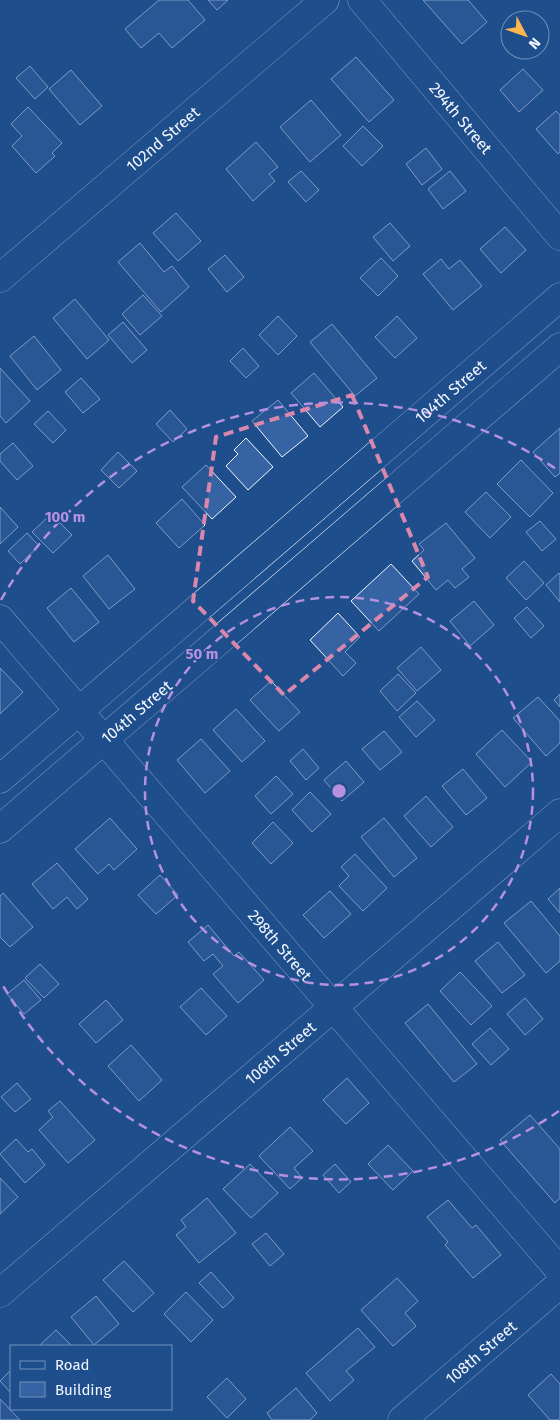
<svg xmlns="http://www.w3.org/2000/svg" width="560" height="1420" viewBox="0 0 560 1420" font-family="'Fira Sans',sans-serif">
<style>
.building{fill:#3563a3;stroke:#f2f6ff}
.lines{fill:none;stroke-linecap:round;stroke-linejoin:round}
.minor-casing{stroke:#f2f6ff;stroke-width:29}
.minor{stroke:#1f4e8c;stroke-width:28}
.marked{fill:none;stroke:#da87ad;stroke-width:4;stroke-dasharray:10 6;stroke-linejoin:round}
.ring{fill:none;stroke:#b691df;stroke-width:2.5;stroke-dasharray:9 6}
.labels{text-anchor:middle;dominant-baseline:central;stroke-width:4;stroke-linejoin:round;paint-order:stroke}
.street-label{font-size:16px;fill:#f2f6ff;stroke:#1f4e8c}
.centre{fill:#b691df;stroke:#1f4e8c;stroke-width:2.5}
.ring-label{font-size:15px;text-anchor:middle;font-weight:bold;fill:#b691df;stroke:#1f4e8c;stroke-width:4;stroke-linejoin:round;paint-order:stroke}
</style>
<rect width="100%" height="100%" fill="#1f4e8c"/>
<path class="building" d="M159,0H188L205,20L172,48L159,33L141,48L125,29Z
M208,0H228L217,10Z
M423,0H468L487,22L462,44Z
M510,23V37L503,29Z
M356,57L394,100L369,122L331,79Z
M30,66L48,87L35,99L16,78Z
M523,69L543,90L519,112L500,90Z
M71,70L102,106L80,125L49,89Z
M311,100L341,135L310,162L280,127Z
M28,107L62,143L52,153L55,156L36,173L12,146L22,136L11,124Z
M556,111L560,115V152L558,154L536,129Z
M363,126L383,146L362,166L343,146Z
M256,142L278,167L269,174L275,181L253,201L226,169Z
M426,148L442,169L422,185L406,164Z
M301,171L319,190L306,202L288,182Z
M450,171L466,191L443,209L428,189Z
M176,213L201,241L178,261L153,233Z
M390,223L410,246L393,261L373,237Z
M505,227L526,250L501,273L480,249Z
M140,243L164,272L172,266L189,287L161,312L118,262Z
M225,255L244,277L227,292L208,269Z
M381,258L398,276L378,296L360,278Z
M441,259L449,269L460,260L482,286L453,310L423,274Z
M143,295L162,316L140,335L122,314Z
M75,299L109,340L87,359L53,318Z
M278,316L297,336L278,355L259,335Z
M397,316L417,338L395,358L375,337Z
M123,322L147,350L132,363L108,335Z
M332,324L377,378L355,396L310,342Z
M34,336L61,370L37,390L10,356Z
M243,348L259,366L246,378L230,361Z
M0,368L30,401L6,423L0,416Z
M314,373L343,407L320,427L291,393Z
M81,378L100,399L83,413L65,392Z
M278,400L308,436L282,457L252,421Z
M170,410L187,429L173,442L156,424Z
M48,411L66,430L53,443L34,424Z
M560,428V473L555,477L533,452Z
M246,438L273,467L248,490L226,466L238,454L234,450Z
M13,443L33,466L17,480L0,461V454Z
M118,452L137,471L119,488L101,470Z
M521,460L553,493L530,517L497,484Z
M206,465L236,497L212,519L182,487Z
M486,492L511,517L490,538L465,512Z
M182,499L205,525L179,548L156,523Z
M0,507L18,527L0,544Z
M51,514L72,535L53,553L32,532Z
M540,521L556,539L542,551L526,532Z
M446,523L475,558L462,569L469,577L455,588L448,580L436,590L412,561L424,550L419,544Z
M27,533L39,546L20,564L8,551Z
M108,555L135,589L109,609L83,576Z
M524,561L544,583L526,600L506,578Z
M391,564L419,594L379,631L351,601Z
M559,573L560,574V602L546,585Z
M71,588L99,622L74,642L47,608Z
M474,601L494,625L470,646L450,621Z
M527,607L544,626L531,638L514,618Z
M338,613L360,637L345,652L356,663L343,676L310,640Z
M421,647L441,670L417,691L397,668Z
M0,668L23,692L0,714Z
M398,674L416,693L397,711L380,691Z
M271,681L300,712L279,731L250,700Z
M560,694V707L554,700Z
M538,697L560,721V743L546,756L513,718Z
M417,701L435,720L416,737L399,717Z
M236,709L265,741L242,762L213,730Z
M502,730L532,762L505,787L476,754Z
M384,731L402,752L380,770L362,749Z
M201,739L230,771L205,793L177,760Z
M303,749L319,768L306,780L290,761Z
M346,761L364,782L342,801L324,780Z
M463,769L487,798L466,815L442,786Z
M276,776L293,794L271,814L255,796Z
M310,792L331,814L312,832L292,810Z
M426,796L453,827L431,847L404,816Z
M110,818L137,849L114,870L109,864L98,874L75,849Z
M384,818L417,858L394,877L361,837Z
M273,822L293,843L271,864L252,843Z
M355,854L387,888L363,911L339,886L349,876L341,867Z
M57,863L88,899L77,909L67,897L53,909L32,884Z
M160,875L178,895L156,914L138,895Z
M560,888V913L548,899Z
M330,891L351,914L324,938L303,915Z
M3,893L33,927L10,947L0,937V896Z
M531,901L560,936V961L546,973L504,923Z
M208,925L234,956L239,952L264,980L238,1003L213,974L223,966L213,954L204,961L188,942Z
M498,942L525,975L502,993L475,961Z
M40,964L59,984L44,998L25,978Z
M460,972L492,1006L471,1025L440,991Z
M24,980L41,1000L24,1014L7,994Z
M201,988L227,1016L206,1035L180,1007Z
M525,998L543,1019L525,1035L507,1014Z
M106,1000L123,1020L96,1043L79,1024Z
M428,1004L477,1064L454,1082L405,1023Z
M490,1028L509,1049L491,1065L472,1044Z
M131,1045L162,1080L139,1101L108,1066Z
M347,1078L369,1103L346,1124L323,1100Z
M17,1083L31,1099L15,1112L1,1097Z
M60,1101L95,1140L68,1163L39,1130L53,1117L48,1111Z
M530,1115L560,1149V1198L555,1203L500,1140Z
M290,1127L313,1151L294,1168L302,1178L290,1189L259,1156Z
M16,1139L28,1152L32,1149L45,1165L25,1183L0,1154Z
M388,1145L413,1171L393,1190L368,1164Z
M250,1164L278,1193L251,1218L223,1189Z
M335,1164L351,1182L339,1193L323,1175Z
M0,1178L18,1197L0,1214Z
M207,1198L236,1233L199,1263L176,1235L186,1227L181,1220Z
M448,1200L472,1228L476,1225L501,1255L473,1278L445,1245L448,1242L427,1217Z
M266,1233L284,1254L270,1266L252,1244Z
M124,1261L154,1293L133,1312L103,1280Z
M211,1272L234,1298L223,1308L199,1283Z
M397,1278L418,1301L405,1313L416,1326L393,1346L361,1310Z
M186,1292L213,1320L191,1342L164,1314Z
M96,1296L119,1324L94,1345L71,1317Z
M358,1328L375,1347L346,1371L354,1380L330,1401L306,1373Z
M56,1330L72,1346H39Z
M11,1370V1393L0,1381Z
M551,1374L560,1384V1418L558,1420H550L528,1395Z
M227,1378L246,1399L227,1418L207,1397Z
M296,1388L317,1413L310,1420H272L267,1413Z
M0,1399L20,1420H0Z"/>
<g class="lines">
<g class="minor-casing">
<g id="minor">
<path id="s1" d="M362,0L560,236"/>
<path id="s2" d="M0,278L325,0"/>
<path id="s3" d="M0,619L560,1271"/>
<path id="s4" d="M0,779L560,297"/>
<path id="s5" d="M0,829L560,347"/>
<path id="s6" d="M0,1293L560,813"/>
<path id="s7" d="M402,1420L560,1284"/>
</g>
</g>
<use href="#minor" class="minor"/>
</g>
<path d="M0 0H560V1420H0ZM352,395L428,577L284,695L193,601L216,437Z" fill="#1f4e8c" fill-opacity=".55" fill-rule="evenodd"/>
<path class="marked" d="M352,395L428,577L284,695L193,601L216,437Z"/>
<g class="ring">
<circle cx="339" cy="791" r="194"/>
<path d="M559 1111A388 388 0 0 1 1 982M1 600A388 388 0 0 1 559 471"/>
</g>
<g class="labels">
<g class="street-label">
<text stroke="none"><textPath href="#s1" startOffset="154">294th Street</textPath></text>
<text stroke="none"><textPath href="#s2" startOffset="214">102nd Street</textPath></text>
<text stroke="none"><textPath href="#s4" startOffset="594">104th Street</textPath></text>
<text stroke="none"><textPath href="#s5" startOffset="180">104th Street</textPath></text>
<text stroke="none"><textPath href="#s3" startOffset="430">298th Street</textPath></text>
<text stroke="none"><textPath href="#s6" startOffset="369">106th Street</textPath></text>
<text stroke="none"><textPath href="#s7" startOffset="104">108th Street</textPath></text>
</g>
</g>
<circle cx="339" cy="791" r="8" class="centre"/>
<g class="ring-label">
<text x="65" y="522">100 m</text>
<text x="202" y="659">50 m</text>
</g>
<rect x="10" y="1345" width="162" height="65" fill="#1f4e8c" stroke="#7391ba"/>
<rect x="20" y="1361" width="25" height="8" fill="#1f4e8c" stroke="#7391ba"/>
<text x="55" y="1370" font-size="15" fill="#f2f6ff">Road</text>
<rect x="20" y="1382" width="25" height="15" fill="#3563a3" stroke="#7391ba"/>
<text x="55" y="1395" font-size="15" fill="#f2f6ff">Building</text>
<g transform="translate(525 35) rotate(131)"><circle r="24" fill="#1f4e8c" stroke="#7391ba"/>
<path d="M0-4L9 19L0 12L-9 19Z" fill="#ffb74d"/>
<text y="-8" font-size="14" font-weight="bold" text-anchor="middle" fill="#f2f6ff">N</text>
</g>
</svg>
